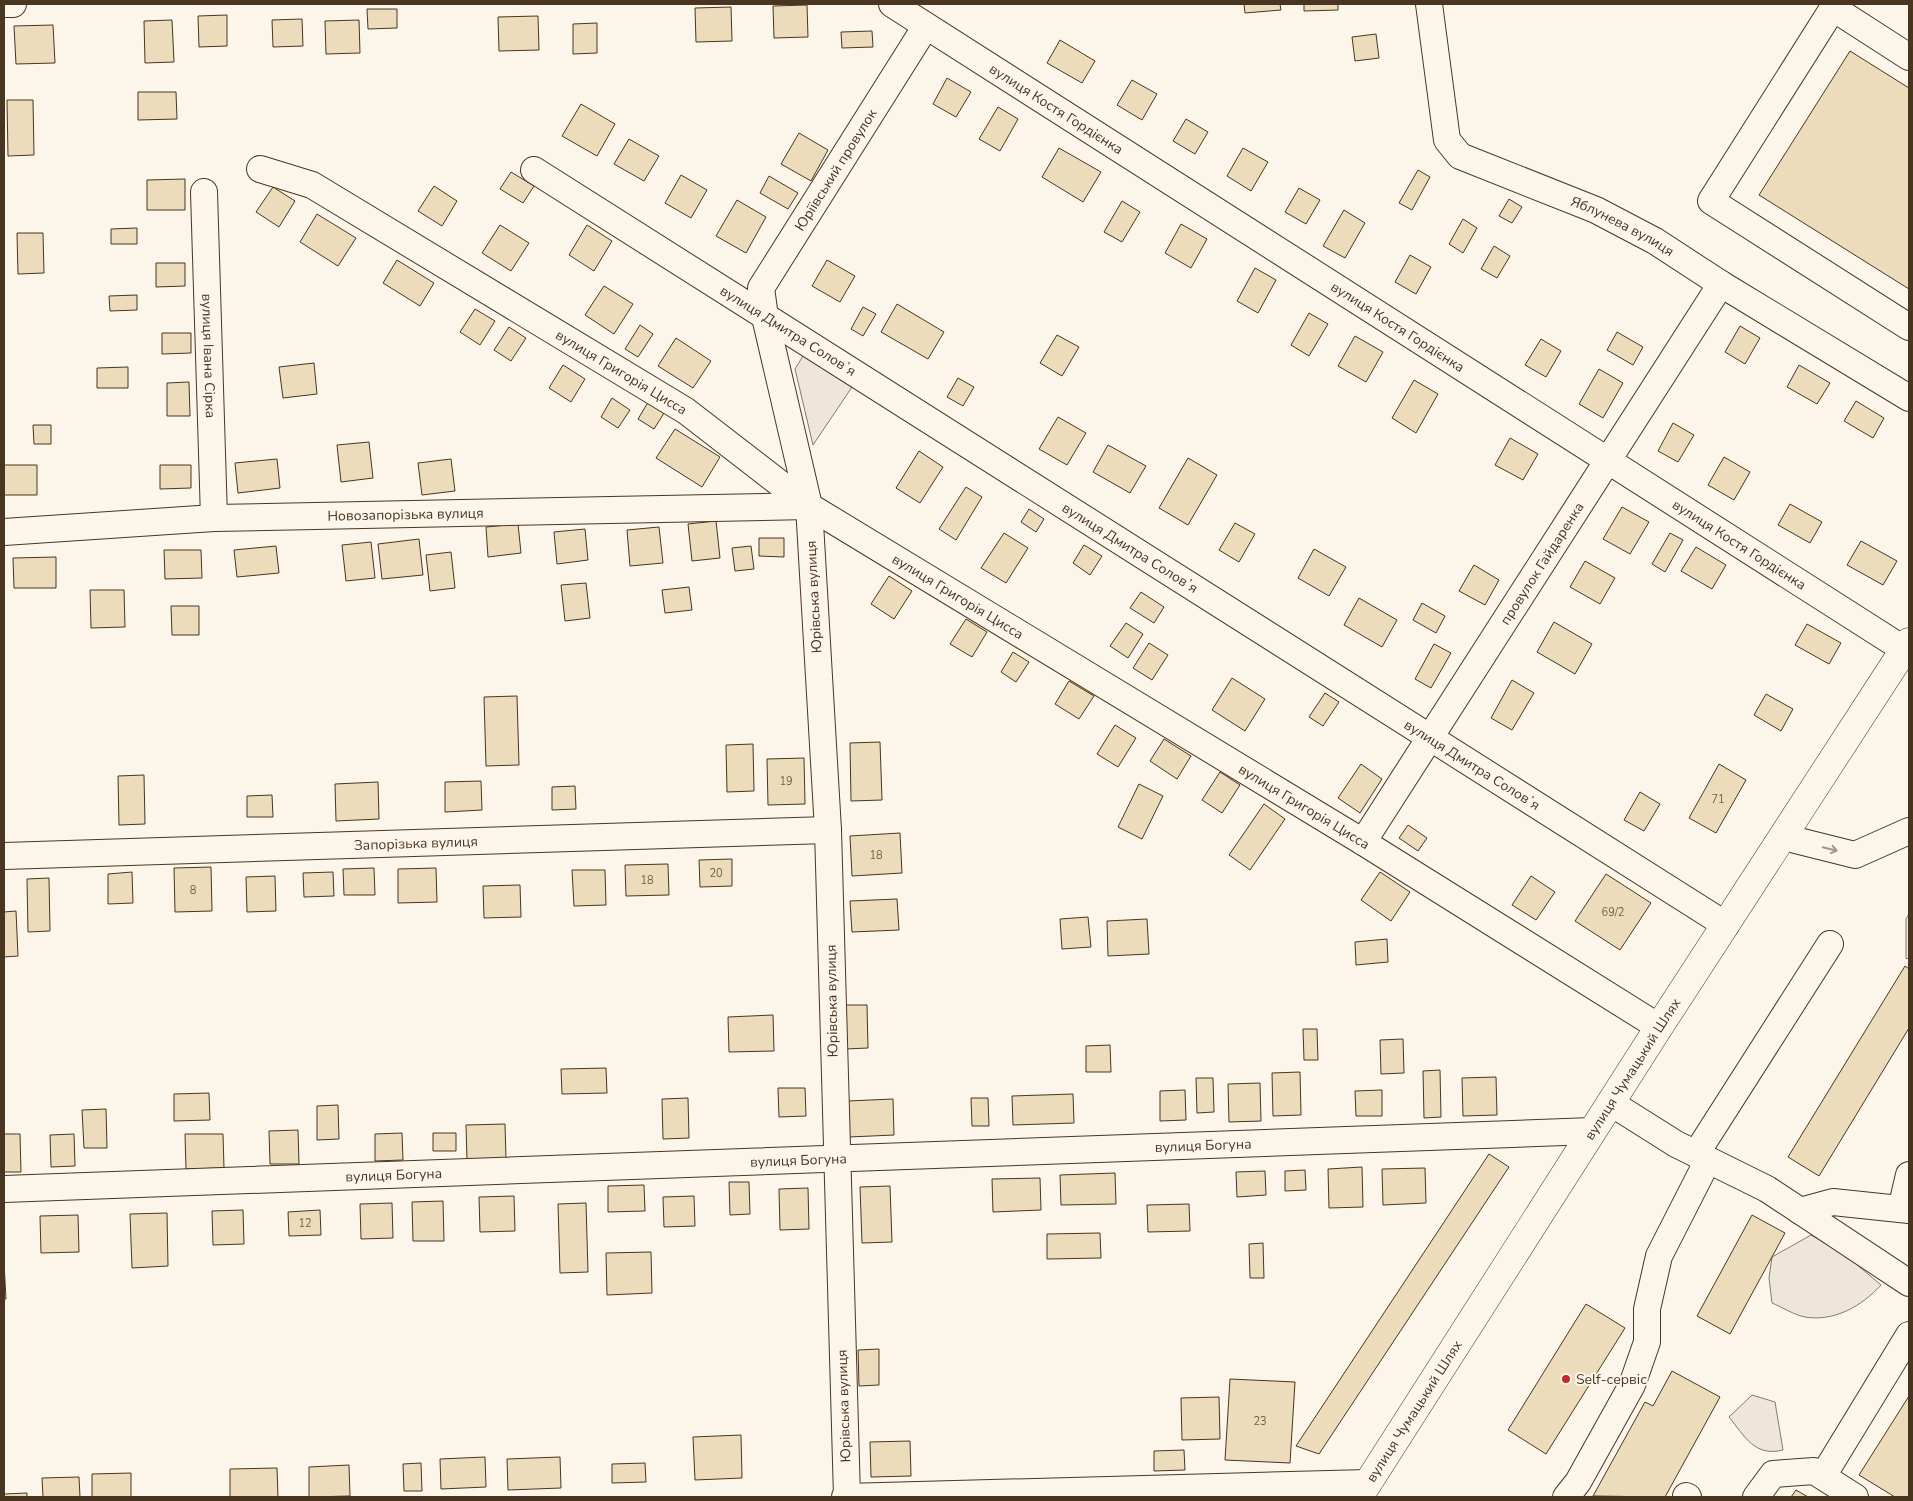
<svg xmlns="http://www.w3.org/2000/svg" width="1913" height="1501" viewBox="0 0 1913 1501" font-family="'Nunito Sans',sans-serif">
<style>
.green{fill:#ede6d9;stroke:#887966}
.building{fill:#ecdcbc;stroke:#4a3520}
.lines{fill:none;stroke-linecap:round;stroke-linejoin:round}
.minor-casing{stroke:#4a3520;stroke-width:28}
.major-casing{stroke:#4a3520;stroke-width:29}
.minor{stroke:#fbf6e9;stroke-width:26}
.major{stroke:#fbf6e9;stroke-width:28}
.oneway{stroke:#a29684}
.poi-dot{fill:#c62828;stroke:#fbf6e9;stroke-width:2}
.labels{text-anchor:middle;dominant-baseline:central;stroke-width:4;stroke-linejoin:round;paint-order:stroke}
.number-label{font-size:11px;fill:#725f47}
.street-label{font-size:14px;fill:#4a3520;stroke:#fbf6e9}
.poi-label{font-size:14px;fill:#4a3520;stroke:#fbf6e9;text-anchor:start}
</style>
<rect width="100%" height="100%" fill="#fbf6e9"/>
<path class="green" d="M803,356L852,387L813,445L795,369Z
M1909,914V958L1906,959V919Z
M1811,1235L1843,1253L1881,1285C1862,1306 1834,1322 1805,1317C1794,1315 1782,1307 1772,1303L1769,1278L1772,1257Z
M1752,1395L1775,1402L1783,1450C1755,1457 1745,1437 1729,1417Z"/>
<path class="building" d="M1244,4H1280L1281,10L1245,13Z
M1304,4H1338V10L1304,11Z
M807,5L808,37L774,38L773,6Z
M731,7L732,41L696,42L695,8Z
M367,9H397V28L368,29Z
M227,15V46L199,47L198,16Z
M538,16L539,50L499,51L498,17Z
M302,19L303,46L273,47L272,20Z
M172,20L174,62L145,63L144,21Z
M359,20L360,53L326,54L325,21Z
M597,23V53L573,54V24Z
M53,25L55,63L16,64L14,26Z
M872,31L873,47L842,48L841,32Z
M1376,34L1379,58L1355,61L1352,37Z
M1060,40L1095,61L1082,83L1047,63Z
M1850,51L1909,88V289L1759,195Z
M947,78L971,92L956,117L933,104Z
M1132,80L1157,94L1142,120L1117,105Z
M138,92H176L177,119L138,120Z
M7,100H33L34,155L8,156Z
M581,104L615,124L597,156L562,136Z
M998,107L1018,119L1000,151L979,139Z
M1186,119L1208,132L1195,154L1173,141Z
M799,133L828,150L811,181L781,164Z
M629,139L659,156L644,181L614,164Z
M1059,148L1101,172L1083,202L1042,177Z
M1243,148L1268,162L1251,191L1227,176Z
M1418,170L1430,177L1412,210L1399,203Z
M511,172L534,186L523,203L500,189Z
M681,175L707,190L691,218L665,203Z
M769,176L798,193L788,209L760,193Z
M185,179V210H147V180Z
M434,186L457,201L442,226L418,211Z
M273,187L295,201L279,227L256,212Z
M1299,188L1320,200L1306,224L1285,212Z
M1509,199L1522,207L1512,223L1499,216Z
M737,200L766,217L746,253L716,236Z
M1122,201L1140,212L1122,242L1104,232Z
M1344,210L1365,223L1345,258L1323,246Z
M317,214L356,238L338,266L300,242Z
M1463,219L1477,228L1463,253L1449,244Z
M1181,224L1207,239L1191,268L1165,253Z
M500,225L529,243L511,271L482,253Z
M587,225L612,241L594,271L569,255Z
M137,228V244H111V229Z
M17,233H43L44,273L18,274Z
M1494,246L1510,256L1497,278L1481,269Z
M1410,255L1431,267L1416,294L1395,282Z
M397,260L434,283L420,306L383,283Z
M827,260L855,276L840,302L812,286Z
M156,263H185V286L156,287Z
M1255,268L1276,280L1258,313L1237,301Z
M604,286L633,304L614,334L585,315Z
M137,295V310L110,311L109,296Z
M897,304L944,332L928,359L881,332Z
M863,307L876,314L863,336L851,329Z
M475,309L495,321L480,345L460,332Z
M1309,313L1328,324L1309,356L1291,345Z
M640,325L653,334L638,357L625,349Z
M1740,326L1760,338L1745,364L1725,352Z
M509,327L526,338L511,361L494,350Z
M1617,332L1643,347L1633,365L1607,350Z
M162,333H191V353L162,354Z
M1057,335L1079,347L1062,376L1040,363Z
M1355,336L1383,352L1366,382L1338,366Z
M676,338L711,361L693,388L658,366Z
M1541,339L1561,351L1546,377L1525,365Z
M314,363L317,394L283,398L279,367Z
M563,365L585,379L571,402L549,388Z
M1799,365L1830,383L1817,404L1787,387Z
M128,367V388H97V368Z
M1599,369L1623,383L1603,418L1579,404Z
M958,378L974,387L963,406L947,397Z
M1414,380L1438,394L1416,433L1392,418Z
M189,382L190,416H167V383Z
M612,398L630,410L618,428L601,417Z
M650,399L666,410L654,429L638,419Z
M1856,401L1884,418L1873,438L1844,421Z
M1058,417L1086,433L1067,465L1039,449Z
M1673,423L1694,435L1678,462L1658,451Z
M33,425H51V444H34Z
M675,429L720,457L702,487L656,458Z
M1510,438L1538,454L1523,480L1495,465Z
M369,442L373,478L341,482L337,445Z
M1108,445L1146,466L1130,493L1093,472Z
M919,451L943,467L920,503L896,488Z
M1724,457L1750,472L1734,500L1708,485Z
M1188,458L1217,475L1188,525L1159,508Z
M277,459L280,488L238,493L235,463Z
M451,459L455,491L422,495L418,463Z
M4,465H37V495H4Z
M160,465H191V488L160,489Z
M966,487L982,497L956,540L939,529Z
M1790,504L1822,522L1810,543L1778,525Z
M1622,507L1649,522L1630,554L1603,539Z
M1029,509L1044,519L1036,532L1021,522Z
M716,521L720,558L692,561L688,524Z
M1235,523L1255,534L1239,562L1219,550Z
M518,524L521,553L488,557L486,527Z
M659,527L663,563L630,566L627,530Z
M585,529L588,560L557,564L554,532Z
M1004,533L1028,548L1006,583L981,568Z
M1670,533L1683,540L1665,572L1652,564Z
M759,538H784V557L759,556Z
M419,539L423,575L382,579L378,544Z
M1861,541L1897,561L1883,585L1847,565Z
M371,542L375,578L346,581L342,545Z
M1084,545L1102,556L1090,575L1073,563Z
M276,546L279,573L237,577L234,550Z
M751,546L754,569L735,571L732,548Z
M1696,547L1726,565L1712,589L1681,571Z
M1314,549L1346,567L1329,596L1298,578Z
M164,550H201L202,578L165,579Z
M451,552L455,588L430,591L426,555Z
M56,557V588H14L13,558Z
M1585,561L1615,578L1600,604L1570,587Z
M1474,565L1499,580L1485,605L1459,591Z
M889,576L912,591L894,619L871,604Z
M586,583L590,618L565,621L561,585Z
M689,587L692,610L665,613L662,590Z
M90,590H124L125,627L91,628Z
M1141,592L1164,607L1154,623L1130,608Z
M1359,598L1397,620L1382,647L1344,625Z
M1422,603L1445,616L1436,633L1413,620Z
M171,606H199V635H172Z
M966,619L987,632L972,657L950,644Z
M1554,622L1592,644L1575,674L1537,652Z
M1126,623L1143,634L1128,658L1110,646Z
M1807,624L1841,643L1829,664L1795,645Z
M1149,643L1168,655L1152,680L1133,668Z
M1434,644L1451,653L1431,688L1415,679Z
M1013,652L1029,662L1016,682L1001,672Z
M1232,678L1265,699L1245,731L1212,710Z
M1512,680L1534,693L1512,730L1491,718Z
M1069,681L1094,696L1079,719L1055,704Z
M1325,693L1339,702L1323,726L1309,717Z
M1766,694L1793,709L1781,731L1754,715Z
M517,696L519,765L486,766L484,697Z
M1115,725L1136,738L1118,767L1097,754Z
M1164,739L1191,756L1177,779L1150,761Z
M880,742L882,800L851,801L850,743Z
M753,744L754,791L727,792L726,745Z
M804,758L805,804L768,805L767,759Z
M1361,764L1382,779L1360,813L1338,798Z
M1719,764L1746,780L1716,833L1689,818Z
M1220,772L1240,785L1222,813L1202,800Z
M144,775L145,824L119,825L118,776Z
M481,781L482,810L445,812V782Z
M378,782L379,819L336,821L335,784Z
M1139,784L1163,796L1142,839L1118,827Z
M575,786L576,809L552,810V787Z
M1640,792L1660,804L1644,831L1624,820Z
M272,795L273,817H247V796Z
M1264,804L1285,819L1250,870L1229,855Z
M1408,825L1427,838L1418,851L1399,838Z
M900,833L902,873L852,876L850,836Z
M732,859V886L700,887L699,860Z
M668,864L669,895L626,896L625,865Z
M211,867L212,911L175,912L174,868Z
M374,868L375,895H344L343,869Z
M436,868L437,902L398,903V869Z
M572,870H605L606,905L574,906Z
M132,872L133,903L108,904V874Z
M333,872L334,896L304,897L303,873Z
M1380,872L1410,892L1391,921L1361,900Z
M1606,874L1651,903L1620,950L1575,921Z
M275,876L276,911L247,912L246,877Z
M1531,876L1555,892L1536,920L1512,905Z
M49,878L50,931L28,932L27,879Z
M520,885L521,917L484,918L483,886Z
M897,899L899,930L852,932L850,901Z
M16,911L18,956L4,957V912Z
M1088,917L1091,947L1062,949L1060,919Z
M1147,919L1149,954L1108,956L1107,921Z
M1387,939L1388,962L1356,965L1355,942Z
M1905,966L1909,969V1028L1819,1176L1788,1157Z
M844,1005H867L868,1048L845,1049Z
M773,1015L774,1051L729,1052L728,1017Z
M1303,1029H1317L1318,1060H1304Z
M1403,1039L1404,1073L1381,1074L1380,1040Z
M1110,1045L1111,1072H1086V1046Z
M606,1068L607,1093L562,1094L561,1069Z
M1440,1070L1441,1117L1424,1118L1423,1071Z
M1300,1072L1301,1115L1273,1116L1272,1073Z
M1496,1077L1497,1115L1463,1116L1462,1078Z
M1196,1078H1213L1214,1112L1197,1113Z
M1260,1083L1261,1121L1229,1122L1228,1084Z
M778,1088H805L806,1116L779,1117Z
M1185,1090L1186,1120L1160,1121V1091Z
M1382,1090V1116H1356L1355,1091Z
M209,1093L210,1120L174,1121V1094Z
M1073,1094L1074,1123L1013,1125L1012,1096Z
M688,1098L689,1138L663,1139L662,1099Z
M971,1098H988L989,1126H972Z
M893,1099L894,1135L849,1137L848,1101Z
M338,1105L339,1139L317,1140V1106Z
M106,1109L107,1148H84L82,1110Z
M505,1124L506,1159L467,1160L466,1125Z
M298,1130L299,1164H270L269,1131Z
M402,1133L403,1160L375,1161V1134Z
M433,1133H456V1151H433Z
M4,1134H20L21,1172H4Z
M74,1134L75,1166L51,1167L50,1135Z
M185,1134H223L224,1168L186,1169Z
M1489,1154L1509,1167L1319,1454L1296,1446Z
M1362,1167L1363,1207L1329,1208L1328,1169Z
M1425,1168L1426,1203L1383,1205L1382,1169Z
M1305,1170L1306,1190L1285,1191V1171Z
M1265,1171L1266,1195L1237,1197L1236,1172Z
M1115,1173L1116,1204L1061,1205L1060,1175Z
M1040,1178L1041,1210L993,1212L992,1179Z
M729,1182H749L750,1214L730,1215Z
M644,1185L645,1211L608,1212V1186Z
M890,1186L892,1242L862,1243L860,1187Z
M808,1188L809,1229L780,1230L779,1189Z
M514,1196L515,1231L480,1232L479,1197Z
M694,1196L695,1226L664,1227L663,1197Z
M443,1201L444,1241H413L412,1202Z
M392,1203L393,1238L361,1239L360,1204Z
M586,1203L588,1272L560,1273L558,1204Z
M1189,1204L1190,1231L1148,1232L1147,1205Z
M243,1210L244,1244L213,1245L212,1211Z
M320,1210L321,1235L289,1236L288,1212Z
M167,1213L168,1266L132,1268L130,1214Z
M78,1215L79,1252L41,1253L40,1216Z
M1752,1215L1785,1233L1730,1334L1697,1316Z
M1100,1233L1101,1258L1047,1259V1234Z
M1263,1243L1264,1278H1250L1249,1244Z
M651,1252L652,1293L607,1295L606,1253Z
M4,1263L6,1299H4Z
M1586,1304L1625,1328L1546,1454L1508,1430Z
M879,1349V1385L859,1386L858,1350Z
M1672,1371L1720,1397L1665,1497L1593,1496L1645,1402L1653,1406Z
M1230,1379L1295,1382L1290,1463L1225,1460Z
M1909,1396V1497H1895L1859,1475Z
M1219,1397L1220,1439L1182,1440L1181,1398Z
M741,1435L742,1478L695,1480L693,1437Z
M910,1441L911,1476L871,1477L870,1442Z
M1184,1450L1185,1470L1154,1471V1451Z
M485,1457L486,1487L441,1489L440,1459Z
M560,1457L561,1488L508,1490L507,1459Z
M421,1463L422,1491H404L403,1464Z
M645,1463L646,1482L612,1483V1464Z
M349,1465L350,1496L309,1497V1467Z
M277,1468L278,1497H230V1469Z
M131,1473V1497H92V1474Z
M79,1477L80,1497H43L42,1478Z
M1796,1490L1808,1497H1791Z
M27,1493V1497H4V1494Z"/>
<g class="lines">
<g class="minor-casing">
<g id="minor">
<path d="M4,4H13"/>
<path id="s1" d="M892,4L1905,650"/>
<path id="s2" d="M1429,4L1447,140L1460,156L1596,210L1655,241L1721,284L1909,398"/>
<path d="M1909,57L1833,8L1711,201L1909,327"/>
<path id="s3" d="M260,169L312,185L686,411L809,506L1363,842L1659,1027"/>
<path d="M534,170L1726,925"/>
<path id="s4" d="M204,192L214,518"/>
<path id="s5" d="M4,532L214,518L809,506"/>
<path d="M1783,837L1855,855L1909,831"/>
<path id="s6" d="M1363,842L1721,284"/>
<path id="s7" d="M4,856L828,830"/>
<path d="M1611,1103L1676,1144L1767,1189L1909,1283"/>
<path d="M1696,1154L1830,944"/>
<path id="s8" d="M4,1189L1592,1131"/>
<path d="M1901,1209L1909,1175"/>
<path d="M1800,1211L1833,1202L1909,1210"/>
<path d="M1823,1476L1909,1335"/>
<path d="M1686,1496L1688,1497"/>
<path d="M845,1497L1368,1483"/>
<path id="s9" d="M847,1497L828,830L809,506L765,317L761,288L926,26"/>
<path d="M1566,1497L1578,1482L1632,1385L1647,1342V1309L1659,1256L1708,1160"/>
<path d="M1756,1497L1773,1474L1814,1471L1855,1497"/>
</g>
</g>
<g class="major-casing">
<g id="major">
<path id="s10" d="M1359,1497L1659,1027L1909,642"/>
</g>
</g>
<use href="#minor" class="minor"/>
<use href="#major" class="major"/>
</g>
<defs><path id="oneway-shaft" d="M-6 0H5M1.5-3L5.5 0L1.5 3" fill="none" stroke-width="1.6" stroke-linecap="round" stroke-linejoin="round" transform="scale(1.25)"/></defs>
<use class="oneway" href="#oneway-shaft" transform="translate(1830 849) rotate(14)"/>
<circle class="poi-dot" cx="1566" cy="1379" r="5"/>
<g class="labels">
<g class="number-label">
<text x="786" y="781">19</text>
<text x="1718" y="799">71</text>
<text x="876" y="855">18</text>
<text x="716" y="873">20</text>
<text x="647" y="880">18</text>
<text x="193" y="890">8</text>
<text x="1613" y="912">69/2</text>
<text x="305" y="1223">12</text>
<text x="1260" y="1421">23</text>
</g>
<g class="street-label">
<text stroke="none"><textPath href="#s1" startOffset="195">вулиця Костя Гордієнка</textPath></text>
<text stroke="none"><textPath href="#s9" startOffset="1355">Юріївський провулок</textPath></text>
<text stroke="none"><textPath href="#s2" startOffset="335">Яблунева вулиця</textPath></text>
<text stroke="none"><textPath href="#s1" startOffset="600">вулиця Костя Гордієнка</textPath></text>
<text transform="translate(788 331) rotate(32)">вулиця Дмитра Соловʼя</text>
<text stroke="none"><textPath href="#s4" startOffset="164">вулиця Івана Сірка</textPath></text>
<text stroke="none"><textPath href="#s3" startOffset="416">вулиця Григорія Цисса</textPath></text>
<text stroke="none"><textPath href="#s5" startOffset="402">Новозапорізька вулиця</textPath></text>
<text stroke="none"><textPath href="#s1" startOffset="1005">вулиця Костя Гордієнка</textPath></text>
<text transform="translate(1130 548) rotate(32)">вулиця Дмитра Соловʼя</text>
<text stroke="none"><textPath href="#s6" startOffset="331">провулок Гайдаренка</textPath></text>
<text transform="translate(814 597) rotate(-93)">Юрівська вулиця</text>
<text stroke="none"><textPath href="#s3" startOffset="821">вулиця Григорія Цисса</textPath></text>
<text transform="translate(1472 765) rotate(32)">вулиця Дмитра Соловʼя</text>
<text stroke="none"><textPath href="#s3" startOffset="1226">вулиця Григорія Цисса</textPath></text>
<text stroke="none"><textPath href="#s7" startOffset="412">Запорізька вулиця</textPath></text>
<text transform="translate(832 1001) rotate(-91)">Юрівська вулиця</text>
<text stroke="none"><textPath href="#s10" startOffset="508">вулиця Чумацький Шлях</textPath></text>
<text stroke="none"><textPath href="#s8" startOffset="1200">вулиця Богуна</textPath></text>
<text stroke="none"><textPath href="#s8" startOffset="795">вулиця Богуна</textPath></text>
<text stroke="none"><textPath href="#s8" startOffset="390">вулиця Богуна</textPath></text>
<text transform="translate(844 1406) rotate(-92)">Юрівська вулиця</text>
<text stroke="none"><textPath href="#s10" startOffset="102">вулиця Чумацький Шлях</textPath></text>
</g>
<g class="poi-label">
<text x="1576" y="1379">Self-сервіс</text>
</g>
</g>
<rect width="1913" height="1501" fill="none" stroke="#4a3520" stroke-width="10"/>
</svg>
